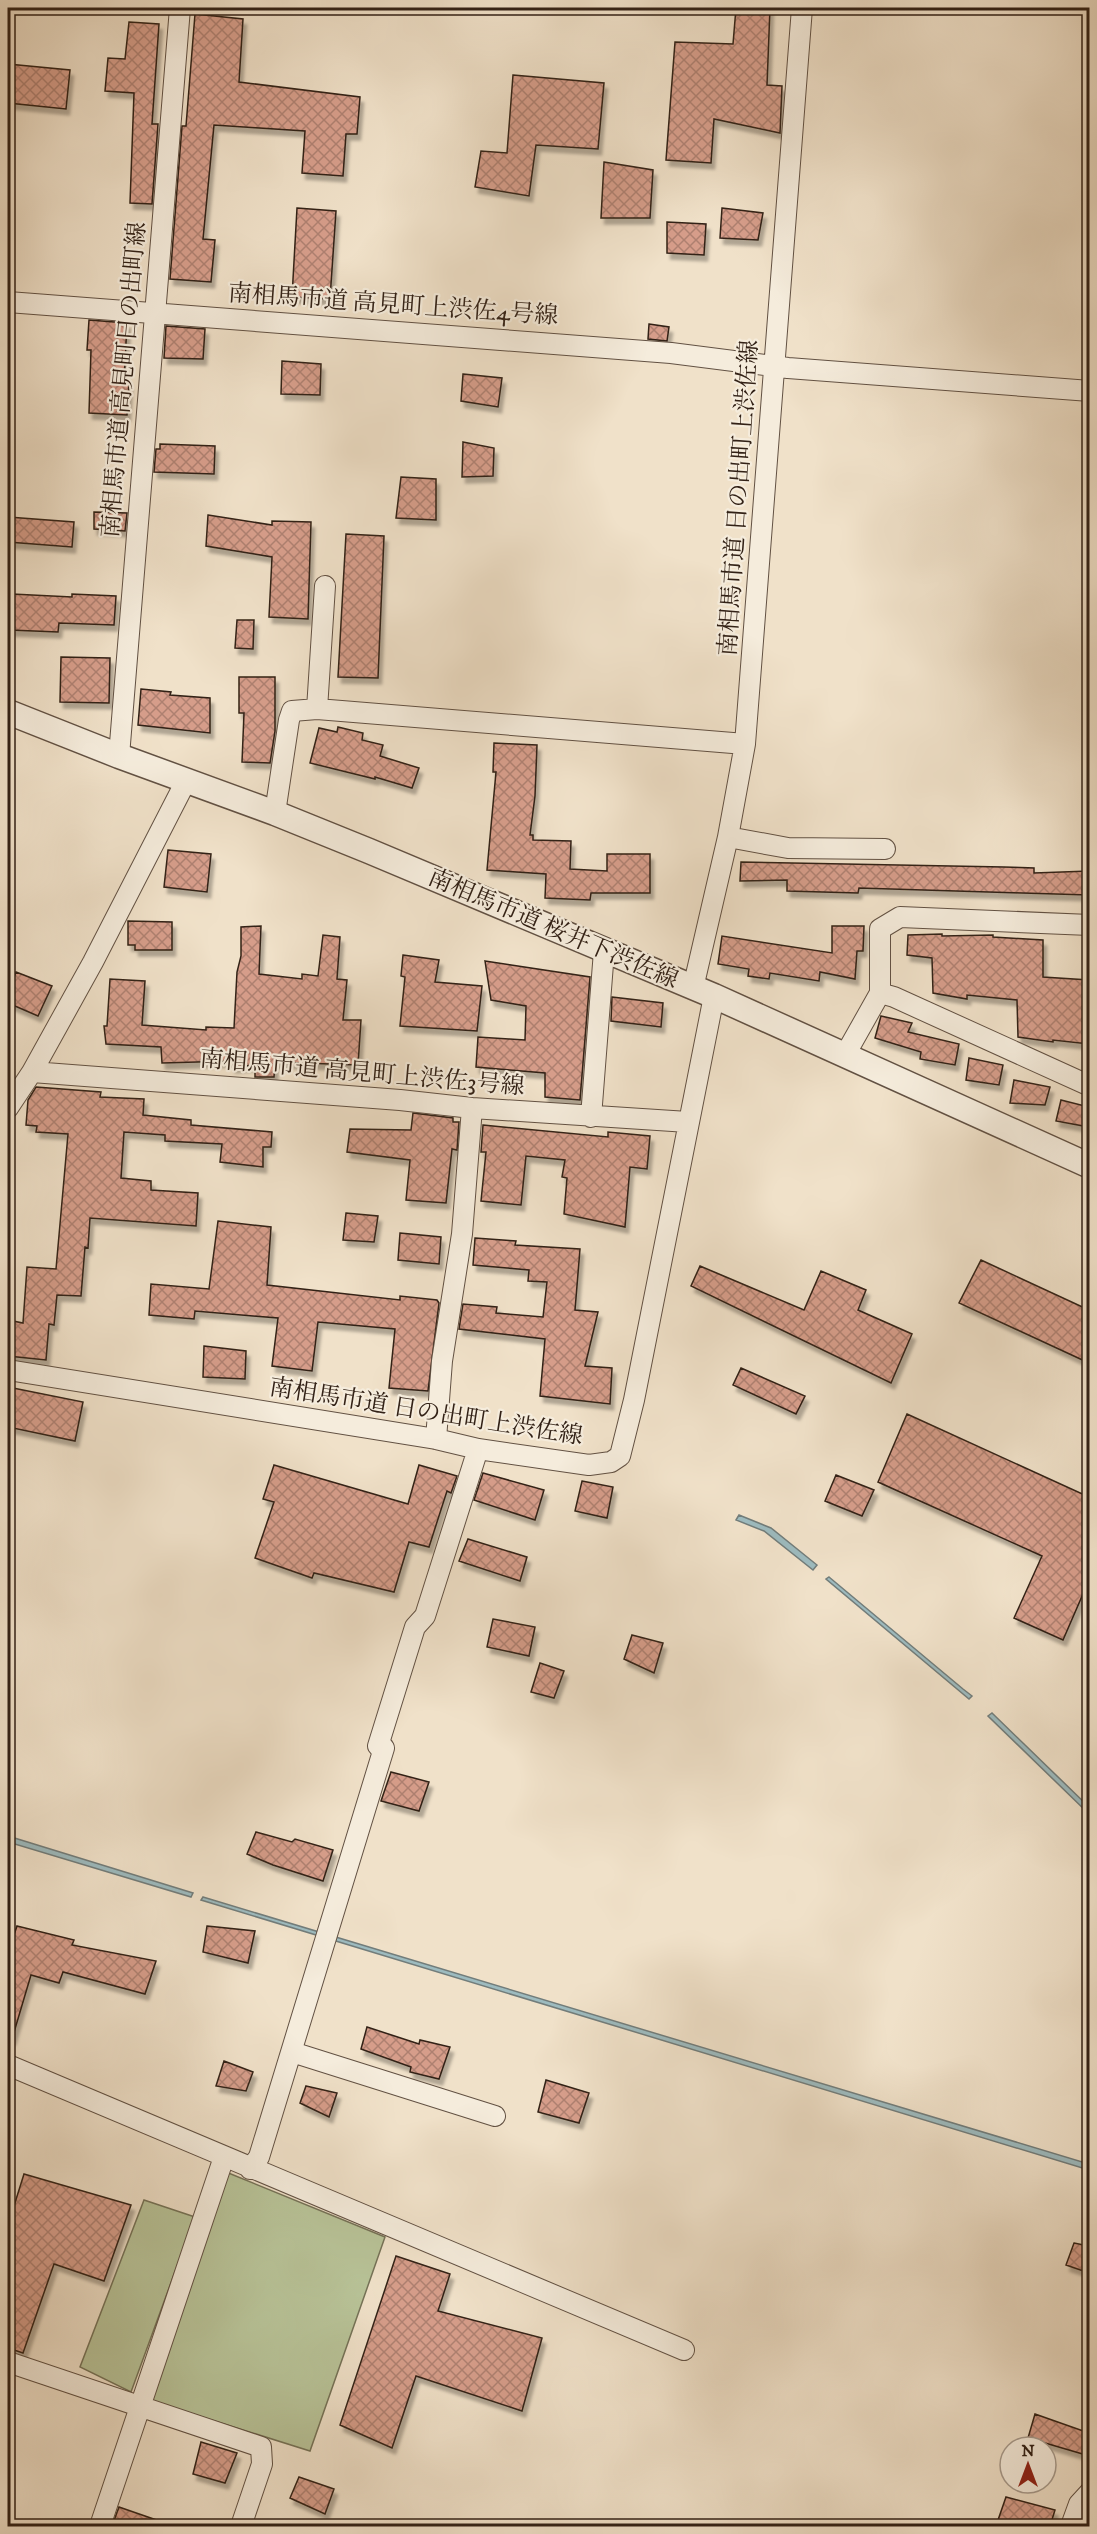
<svg xmlns="http://www.w3.org/2000/svg" width="1097" height="2534" viewBox="0 0 1097 2534" font-family="'IM FELL DW Pica','Noto Serif JP',serif">
<style>
.green{fill:#b8c398;stroke:#757257;stroke-width:1.5}
.water{fill:#9dbbbf;stroke:#727d7b;stroke-width:1.5}
.building{fill:url(#building-cross-hatch);stroke:#322116;stroke-width:1.5;filter:url(#shadow)}
.lines{fill:none;stroke-linecap:round;stroke-linejoin:round}
.minor-casing{stroke:#625143;stroke-width:22}
.tertiary-casing{stroke:#625143;stroke-width:27}
.minor{stroke:#f5ecdc;stroke-width:20}
.tertiary{stroke:#f5ecdc;stroke-width:24}
.labels{text-anchor:middle;dominant-baseline:central;stroke-width:4.5;stroke-linejoin:round;paint-order:stroke}
.street-label{font-size:24px;fill:#322116;stroke:#f5ecdc}
</style>
<defs>
<pattern id="building-cross-hatch" width="8" height="8" patternUnits="userSpaceOnUse" patternTransform="scale(1.5)"><rect width="8" height="8" fill="#d69d8a"/><path d="M0 0l8 8M0 8l8-8" fill="none" stroke="#ae8070"/></pattern>
<filter id="shadow"><feDropShadow dx="3.5" dy="6" stdDeviation="1.5" flood-color="#0004"/></filter>
</defs>
<rect width="100%" height="100%" fill="#f0e1c9"/>
<filter id="stains"><feTurbulence type="fractalNoise" baseFrequency=".00333" numOctaves="4"/><feColorMatrix values="0 0 0 0 .2 0 0 0 0 .09 0 0 0 0 .02 0 0 0 .5 -.17"/></filter>
<radialGradient id="worn" r=".72"><stop offset=".6" stop-color="#630" stop-opacity="0"/><stop offset="1" stop-color="#630" stop-opacity=".3"/></radialGradient>
<path class="green" d="M226,2172L385,2237L310,2451L148,2400Z
M144,2200L195,2217L131,2392L80,2367Z"/>
<path class="water" d="M739,1515L771,1528L817,1565L813,1570L764,1531L736,1520Z
M829,1577L963,1689L972,1696L969,1699L826,1579Z
M992,1713L1089,1807V1814L988,1716Z
M8,1836L193,1893L191,1897L8,1842Z
M203,1897L1089,2164V2170L201,1900Z"/>
<path class="building" d="M736,8H770L767,85L782,86L780,133L714,119L711,163L666,160L675,42L733,44Z
M195,14L243,19L239,82L360,97L357,134H346L343,176L302,173L305,131L214,125L203,239L215,240L211,282L170,279L182,126H186Z
M129,22L159,24L152,124H158L152,204L130,203L134,93L105,91L108,58L125,59Z
M8,64L70,70L66,109L8,103Z
M513,75L604,83L598,149L536,145L529,196L475,187L481,151L507,153Z
M604,162L653,170L650,218H601Z
M297,208L336,211L330,299L292,297Z
M722,208L763,213L758,240L720,238Z
M667,222L706,224L704,255L667,253Z
M89,320L127,323L124,383H129L127,415L89,413L91,350H87Z
M649,324L669,327L667,341L648,339Z
M166,326L205,329L203,359L164,358Z
M282,361L321,364L320,395L281,394Z
M463,374L502,378L498,407L461,401Z
M463,442L494,448L493,476L462,477Z
M160,444L215,446L214,474L154,472L156,449H160Z
M401,477L436,479V520L396,518Z
M94,512L127,513L125,531L94,529Z
M208,515L272,525V521L311,522L308,619L269,617L272,557L206,546Z
M8,517L74,522L72,547L8,542Z
M346,534L384,536L378,678L338,677Z
M12,594L72,597V594L116,596L114,625L59,623L58,632L10,630Z
M237,620H254L253,649L235,648Z
M61,657L110,658L109,703L60,702Z
M239,677H275V731L270,763L242,762L244,713H239Z
M141,689L171,692L170,695L210,698V733L138,725Z
M338,727L363,733L362,740L383,745L380,756L419,768L412,788L375,777V779L310,763L319,728L337,732Z
M494,743L537,745L535,796L530,835H533V840L571,841L570,869L607,871V854H650V893H591L590,900L545,898L546,874L487,870L496,772H493Z
M168,850L211,854L207,892L164,887Z
M741,862L1004,867L1034,868V873L1089,871V895L859,888L858,893L787,891V880L740,881Z
M128,921L172,922V950H135V945H128Z
M261,926L259,974L302,979V974L318,976L323,935L340,937L337,979L347,980L343,1020H361L358,1065L275,1062L274,1077H255V1065L232,1067V1061L162,1063L161,1047L106,1044L104,1026H107L110,979L145,981L142,1025L206,1030V1027L234,1028L237,972L241,956V927Z
M832,926H864L863,951H857L855,979L820,972L819,981L770,973L769,979L748,976L749,969L718,964L722,936L832,953Z
M942,934V936L993,935V937L1043,940V977L1089,980V1044L1053,1040V1042L1018,1037L1017,1000L967,995V999L933,993L932,958L907,955L908,935Z
M403,955L439,960L435,982L482,986L477,1031L400,1026L405,977L401,976Z
M485,961L590,977L580,1100L545,1097V1073L476,1067L478,1037L525,1040L526,1006L491,1000Z
M16,972L52,986L38,1016L8,1003V992Z
M612,997L663,1003L661,1027L611,1021Z
M881,1016L912,1023L908,1032L959,1044L955,1065L920,1059L921,1052L875,1038Z
M969,1058L1003,1065L999,1085L966,1080Z
M1014,1080L1050,1087L1045,1105L1010,1103Z
M36,1087L101,1092L100,1097L144,1099L143,1115L191,1120V1125L272,1132L271,1147H263V1167L220,1162L222,1144L165,1141V1135L124,1132L121,1178L151,1181V1190L198,1193L196,1226L90,1218L88,1248L85,1247L81,1296L57,1295L54,1325L49,1324L46,1360L8,1356V1320L23,1323L27,1267L56,1269L68,1134L36,1132L37,1126L26,1125L28,1100Z
M1061,1100L1089,1107V1127L1056,1121Z
M413,1113L453,1118V1122H459L457,1150L452,1149L446,1203L406,1200L410,1160L347,1152L350,1129L411,1130Z
M483,1125L608,1137V1132L650,1136L647,1169L630,1167L625,1227L564,1214L567,1178L562,1177L565,1160L526,1156L521,1205L481,1201L486,1152H481Z
M346,1213L378,1216L374,1242L343,1240Z
M218,1221L271,1227L267,1285L400,1300V1296L437,1300L439,1303L428,1391L389,1388L395,1329L318,1322L312,1371L272,1366L278,1318L195,1311L194,1319L149,1315L151,1284L209,1289Z
M400,1233L441,1237L439,1264L398,1260Z
M475,1238L516,1241L515,1245L580,1249L575,1310L598,1312L585,1366L612,1368L610,1404L540,1396L545,1339L459,1329L463,1304L497,1307L496,1313L543,1317L547,1282L528,1281L529,1270L473,1265Z
M981,1260L1089,1310V1363L959,1303Z
M700,1266L804,1310L821,1271L866,1290L858,1310L912,1334L891,1383L691,1286Z
M204,1346L246,1351L245,1379L203,1377Z
M741,1368L805,1396L796,1414L733,1385Z
M8,1387L83,1402L75,1441L8,1427Z
M907,1414L1089,1497V1580L1063,1640L1014,1618L1042,1556L878,1482Z
M274,1465L408,1504L419,1465L457,1476L451,1493L447,1491L429,1547L409,1542L394,1592L314,1573L312,1578L255,1558L274,1502L263,1499Z
M483,1473L544,1490L535,1520L474,1500Z
M836,1475L874,1490L862,1516L825,1501Z
M582,1481L613,1487L607,1518L575,1511Z
M468,1539L527,1557L520,1581L459,1561Z
M493,1619L535,1627L529,1656L487,1647Z
M632,1635L663,1643L654,1673L624,1659Z
M540,1663L564,1671L554,1698L531,1692Z
M391,1772L429,1782L419,1811L381,1801Z
M256,1832L292,1842L295,1839L333,1850L323,1881L273,1865L247,1854Z
M17,1926L74,1940L72,1945L156,1961L145,1994L63,1972L59,1983L31,1975L12,2039L8,2038V1953Z
M207,1926L255,1931L248,1963L203,1952Z
M367,2027L419,2044L420,2040L450,2047L439,2079L410,2072L411,2067L361,2049Z
M224,2061L253,2072L246,2091L216,2086Z
M546,2080L589,2093L579,2123L538,2112Z
M306,2086L337,2093L329,2117L300,2103Z
M24,2174L131,2205L104,2281L54,2264L23,2353L8,2348V2225Z
M1074,2243L1089,2246V2273L1066,2265Z
M396,2256L450,2274L438,2311L542,2338L522,2411L416,2376L392,2448L340,2425Z
M1035,2414L1089,2433L1086,2455L1028,2438Z
M201,2442L237,2453L225,2483L193,2474Z
M299,2477L334,2489L325,2514L290,2498Z
M1006,2497L1055,2510L1050,2526H1012L997,2523Z
M119,2507L168,2524L167,2526H112Z"/>
<g class="lines">
<g class="minor-casing">
<path id="minor" d="M8,302L671,353L788,368L1090,391
M317,709L325,586
M119,756L180,8
M275,813L289,720L292,711L317,709L745,744
M728,837L788,848L885,849
M693,988L728,837L745,744L802,8
M880,993L894,997L1090,1086
M845,1055L880,993V929L900,917L1090,925
M32,1072L400,1100L472,1108L688,1122
M8,1108L32,1072L93,962L186,781
M591,1117L604,951
M8,1370L436,1439L478,1449L589,1465L611,1462L620,1456L634,1400L714,996
M436,1439L442,1361L462,1234L472,1108
M292,2052L495,2116
M8,2065L684,2350
M250,2169L259,2157L384,1748L378,1746L415,1627L425,1616L478,1449
M8,2362L261,2447L262,2464L241,2526
M100,2526L224,2157
M1071,2526L1079,2504L1090,2492"/>
</g>
<g class="tertiary-casing">
<path id="tertiary" d="M8,712L119,756L275,813L369,851L714,996L1090,1166"/>
</g>
<use href="#minor" class="minor"/>
<use href="#tertiary" class="tertiary"/>
</g>
<g class="labels">
<g class="street-label">
<text transform="translate(393 305) rotate(4)">南相馬市道 高見町上渋佐4号線</text>
<text transform="translate(124 380) rotate(-85)">南相馬市道 高見町日の出町線</text>
<text transform="translate(739 498) rotate(-86)">南相馬市道 日の出町上渋佐線</text>
<text transform="translate(553 929) rotate(23)">南相馬市道 桜井下渋佐線</text>
<text transform="translate(362 1073) rotate(5)">南相馬市道 高見町上渋佐3号線</text>
<text transform="translate(426 1412) rotate(9)">南相馬市道 日の出町上渋佐線</text>
</g>
</g>
<rect width="1097" height="2534" fill="none" stroke="#f0e1c9" stroke-width="30"/>
<rect x="9" y="9" width="1079" height="2516" fill="none" stroke="#322116" stroke-width="3"/>
<rect x="15" y="15" width="1067" height="2504" fill="none" stroke="#322116" stroke-width="1.5"/>
<g transform="translate(1028 2465)"><circle r="28" fill="#f5ecdc" stroke="#a79b8d" stroke-width="1.5"/>
<path d="M0-4.5L10 22L0 15L-10 22Z" fill="#8f2418"/>
<text y="-9" font-size="16" font-weight="bold" text-anchor="middle" fill="#322116">N</text>
</g>
<rect width="100%" height="100%" filter="url(#stains)"/>
<rect width="100%" height="100%" fill="url(#worn)"/>
</svg>
